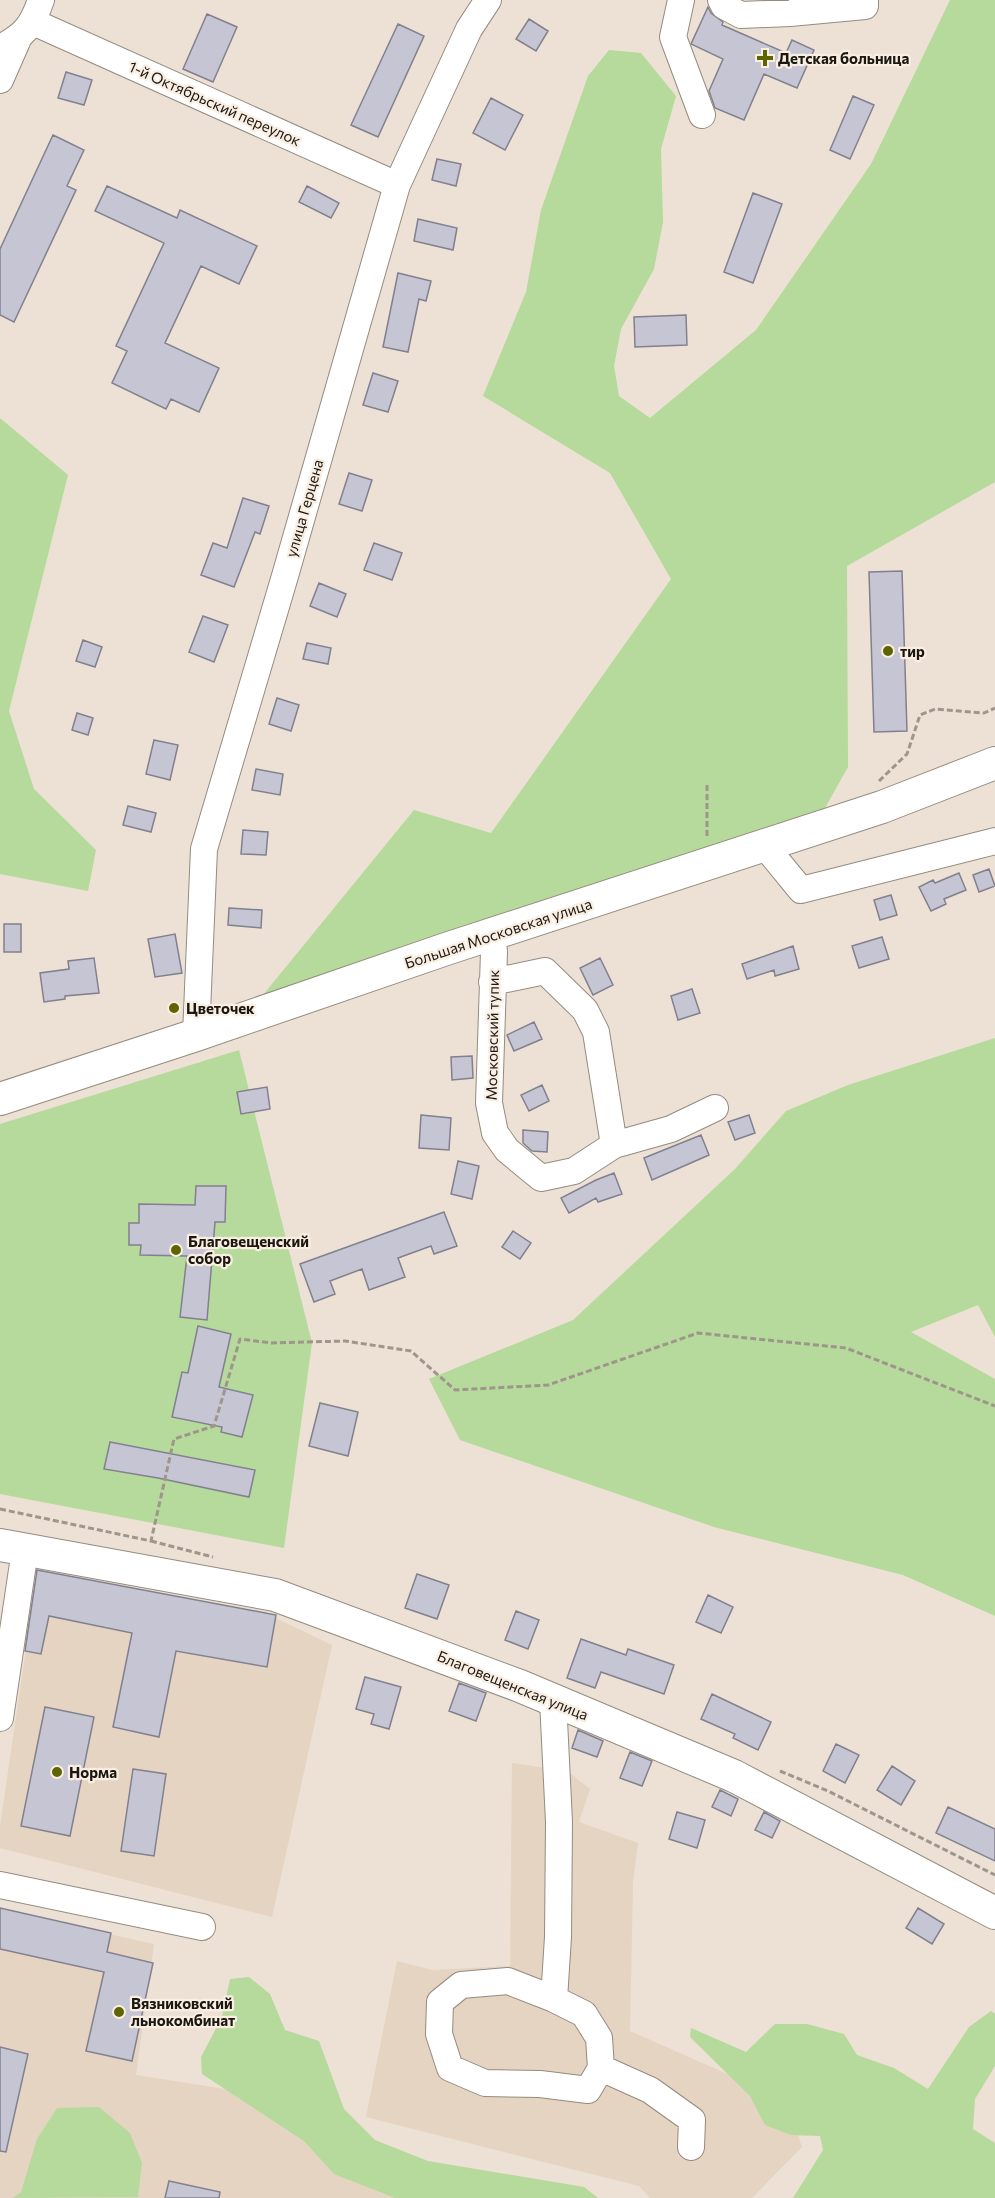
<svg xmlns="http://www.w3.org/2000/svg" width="995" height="2198" viewBox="0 0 995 2198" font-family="Commissioner,sans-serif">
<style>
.built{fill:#e5d4c1}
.green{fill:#b5da9b}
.building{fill:#c6c5d4;stroke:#82808e;stroke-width:1.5}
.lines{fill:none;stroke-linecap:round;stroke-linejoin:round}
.minor-casing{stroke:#958b7f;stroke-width:28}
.major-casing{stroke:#958b7f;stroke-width:34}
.path{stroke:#9e958b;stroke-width:3;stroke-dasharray:6 3;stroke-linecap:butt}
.minor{stroke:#fff;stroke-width:26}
.major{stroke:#fff;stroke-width:32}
.poi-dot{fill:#5e6400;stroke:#f9eee1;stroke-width:2}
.labels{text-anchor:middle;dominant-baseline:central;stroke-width:4.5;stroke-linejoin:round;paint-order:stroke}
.poi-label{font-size:15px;font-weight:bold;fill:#1b1712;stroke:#f9eee1;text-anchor:start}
.street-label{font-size:15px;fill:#1b1712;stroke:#f9eee1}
</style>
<rect width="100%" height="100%" fill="#ece1d4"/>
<path class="built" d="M37,1574L263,1612L332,1645L272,1917L0,1848V1826Z
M512,1763L567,1771L590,1789L579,1822L638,1843L633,1882L630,2031L786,2100L802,2147L752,2198H650L639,2186L366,2117L397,1961L433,1970L510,1966Z
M0,1910L154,1944L136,2075L244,2092L422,2198H0Z"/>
<path class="green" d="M950,0H995V482L847,566L848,767L820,817L263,995L414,810L491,833L671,579L610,473L483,396L526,292L541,210L588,76L609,50L641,53L676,96L661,149L663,222L654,269L621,329L614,366L619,396L650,418L756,330L871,164Z
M0,418L68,475L9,711L34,789L96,850L88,891L0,874Z
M995,1038V1337L978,1305L911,1332L995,1379V1616L903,1575L714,1527L460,1440L429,1379L573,1320L735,1169L786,1111L848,1085Z
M239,1050L312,1343L284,1548L0,1494V1124Z
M249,1977L270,1994L285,2030L319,2041L344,2109L375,2140L428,2161L584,2187L598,2198H395L334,2174L304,2141L202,2074L201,2057L222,2017L230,1979Z
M991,2011L995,2014V2066L975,2099L973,2129L995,2143V2198H793L823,2150L820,2136L791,2135L765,2125L750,2096L690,2037L691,2028L746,2052L775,2024H807L844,2034L857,2055L894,2068L928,2089L969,2027Z
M99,2107L130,2133L142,2163L138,2197L13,2198L21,2192L37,2139L57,2108Z"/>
<path class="building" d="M708,7L711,13L723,22L722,25L786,53L792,40L814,50L797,88L764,74L744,120L715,108L709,91L723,59L691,44Z
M207,14L237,27L213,82L183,69Z
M529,19L548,31L536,51L516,39Z
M398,24L424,36L378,137L351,125Z
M66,72L92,80L84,105L58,98Z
M853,96L874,105L850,159L830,150Z
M491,98L523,115L505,150L473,133Z
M53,135L84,150L67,186L76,190L14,322L0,315V249Z
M437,159L461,164L456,186L432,180Z
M107,186L177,218L180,210L257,246L239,284L201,266L165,343L219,368L199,412L171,399L166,409L112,383L127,351L116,346L164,243L95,211Z
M307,186L339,203L331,218L299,202Z
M753,193L782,204L753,283L724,272Z
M418,219L457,228L453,250L414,241Z
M398,273L431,281L426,301L419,299L408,352L383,347Z
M686,315L687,345L635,347L634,317Z
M373,373L398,381L388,412L363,405Z
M349,473L372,480L362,511L339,504Z
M243,498L269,506L260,534L255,532L234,587L201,575L213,543L227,548Z
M374,543L402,553L392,580L364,570Z
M902,571L907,731L874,732L869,572Z
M319,583L346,594L337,617L310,606Z
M203,616L228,625L214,662L189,652Z
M83,640L102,647L95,667L76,661Z
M307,643L331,648L328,664L303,659Z
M277,698L299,705L291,731L269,724Z
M77,713L93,718L88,735L72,730Z
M154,740L178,745L170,780L146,774Z
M256,769L283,774L280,795L252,790Z
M128,806L156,813L151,832L123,825Z
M243,830L268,832L266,855L241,854Z
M989,869L995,886L979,892L973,875Z
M959,873L966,890L944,899L946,904L931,911L919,887L933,880L935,883Z
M891,895L897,915L880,920L874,900Z
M229,908L262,910L261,928L228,925Z
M4,924H21V952H4Z
M175,934L182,973L155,977L148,939Z
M882,937L889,959L859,968L852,946Z
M793,946L799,969L775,976L774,970L747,979L742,964Z
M94,958L99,993L65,996V999L44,1002L40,973L69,969L68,961Z
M600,958L613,985L593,995L580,968Z
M692,989L700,1013L678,1020L671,996Z
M534,1022L542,1039L514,1051L507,1035Z
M472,1056L473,1078L452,1080L451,1057Z
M542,1085L549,1101L529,1111L521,1095Z
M267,1087L270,1109L241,1114L237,1092Z
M421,1115L451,1118L449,1150L419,1148Z
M749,1115L755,1133L735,1140L728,1122Z
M523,1130L548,1132L547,1152L532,1151L523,1143Z
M701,1135L709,1155L652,1180L644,1158Z
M458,1161L479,1166L472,1199L451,1194Z
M614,1173L622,1194L598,1202L596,1198L569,1213L561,1198L596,1180Z
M196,1186H226L225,1222H215L207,1320L180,1317L187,1256L140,1255L141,1245H129V1223H139V1204L195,1205Z
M444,1212L457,1246L434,1254L431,1246L398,1258L405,1277L369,1290L362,1269L330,1281L335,1294L314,1302L300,1264Z
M513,1231L531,1243L520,1259L502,1247Z
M198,1326L231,1334L219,1387L253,1395L242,1437L221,1432L222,1427L172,1417L182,1372L188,1373Z
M320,1403L358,1412L348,1456L309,1446Z
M110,1442L255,1470L249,1497L158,1478L104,1469Z
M37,1570L276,1615L267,1667L176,1651L159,1737L113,1727L132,1633L49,1616L41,1654L25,1651Z
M417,1574L449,1585L437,1619L405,1608Z
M708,1595L733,1607L721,1633L696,1622Z
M516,1611L539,1620L528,1649L505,1640Z
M581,1639L626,1655L628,1649L674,1665L664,1694L601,1672L595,1688L567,1678Z
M365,1677L401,1687L389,1729L371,1724L374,1714L356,1709Z
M459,1683L486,1693L476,1721L449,1711Z
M712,1694L771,1722L758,1750L733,1738L735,1734L701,1719Z
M45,1707L94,1717L70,1836L21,1826Z
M578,1730L603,1741L597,1757L572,1748Z
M836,1744L859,1755L845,1783L823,1771Z
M630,1752L652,1761L642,1786L620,1778Z
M892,1766L915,1781L901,1805L877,1790Z
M133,1769L166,1774L154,1856L121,1851Z
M720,1790L738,1799L731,1816L712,1807Z
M948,1807L995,1829V1861L936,1833Z
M677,1812L705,1820L697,1848L669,1839Z
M764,1812L780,1821L772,1838L755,1830Z
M0,1908L111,1933L107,1952L153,1963L132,2061L86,2051L104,1972L0,1949Z
M918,1908L944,1924L932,1944L906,1928Z
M0,2047L28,2054L6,2152L0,2151Z
M169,2181L220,2192L219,2198H165Z"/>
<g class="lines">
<g class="minor-casing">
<path id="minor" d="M681,0L673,37L702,115
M721,0L724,6L741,15L790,13L865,6V0
M33,22L397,185
M0,48C25,35 32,26 41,0
M0,80L18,39
M764,845L801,890L995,841
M492,934L494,952L489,1103L495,1133L507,1150L541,1178L574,1171L614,1145L671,1129L715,1108
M492,982L545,971L585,1010L596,1032L614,1145
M196,1035L204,849L285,576L397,185L469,29L488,0
M553,1700L559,1822L558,1937L554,1999L508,1981L461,1985L440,2002L439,2034L450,2068L485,2083L540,2084L588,2090L601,2068L599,2038L584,2014L554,1999
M0,1718L25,1550
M0,1885L202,1927
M601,2068L650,2090L692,2120L691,2147"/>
</g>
<g class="major-casing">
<path id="major" d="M0,1099L196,1035L446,949L882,807L995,763
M0,1545L275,1595L520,1686L734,1776L995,1913"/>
</g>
<path class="path" d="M879,781L907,754L920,715L935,709L984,713L995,708
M707,785V838
M0,1509L151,1541L174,1439L214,1426L240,1339L271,1343L345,1341L411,1351L455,1390L548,1385L698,1333L846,1348L995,1406
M151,1541L213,1557
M780,1771L828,1791L995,1875"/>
<use href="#minor" class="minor"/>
<use href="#major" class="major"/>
</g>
<g class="poi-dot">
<path d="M762 49h6v6h6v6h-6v6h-6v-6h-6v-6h6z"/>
<circle cx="888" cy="651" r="6"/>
<circle cx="174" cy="1008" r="6"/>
<circle cx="176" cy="1250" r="6"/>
<circle cx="57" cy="1772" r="6"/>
<circle cx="119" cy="2012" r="6"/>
</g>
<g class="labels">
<g class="poi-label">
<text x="778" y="58">Детская больница</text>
<text x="900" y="651">тир</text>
<text x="186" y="1008">Цветочек</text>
<text x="188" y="1241">Благовещенский<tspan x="188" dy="17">собор</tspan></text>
<text x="69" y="1772">Норма</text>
<text x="131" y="2003">Вязниковский<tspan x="131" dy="17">льнокомбинат</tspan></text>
</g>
<g class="street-label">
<text transform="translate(215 103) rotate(24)">1-й Октябрьский переулок</text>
<text transform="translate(304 508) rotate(-74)">улица Герцена</text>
<text transform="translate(498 933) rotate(-18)">Большая Московская улица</text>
<text transform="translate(492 1035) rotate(-89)">Московский тупик</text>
<text transform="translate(513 1685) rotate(22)">Благовещенская улица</text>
</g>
</g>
</svg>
